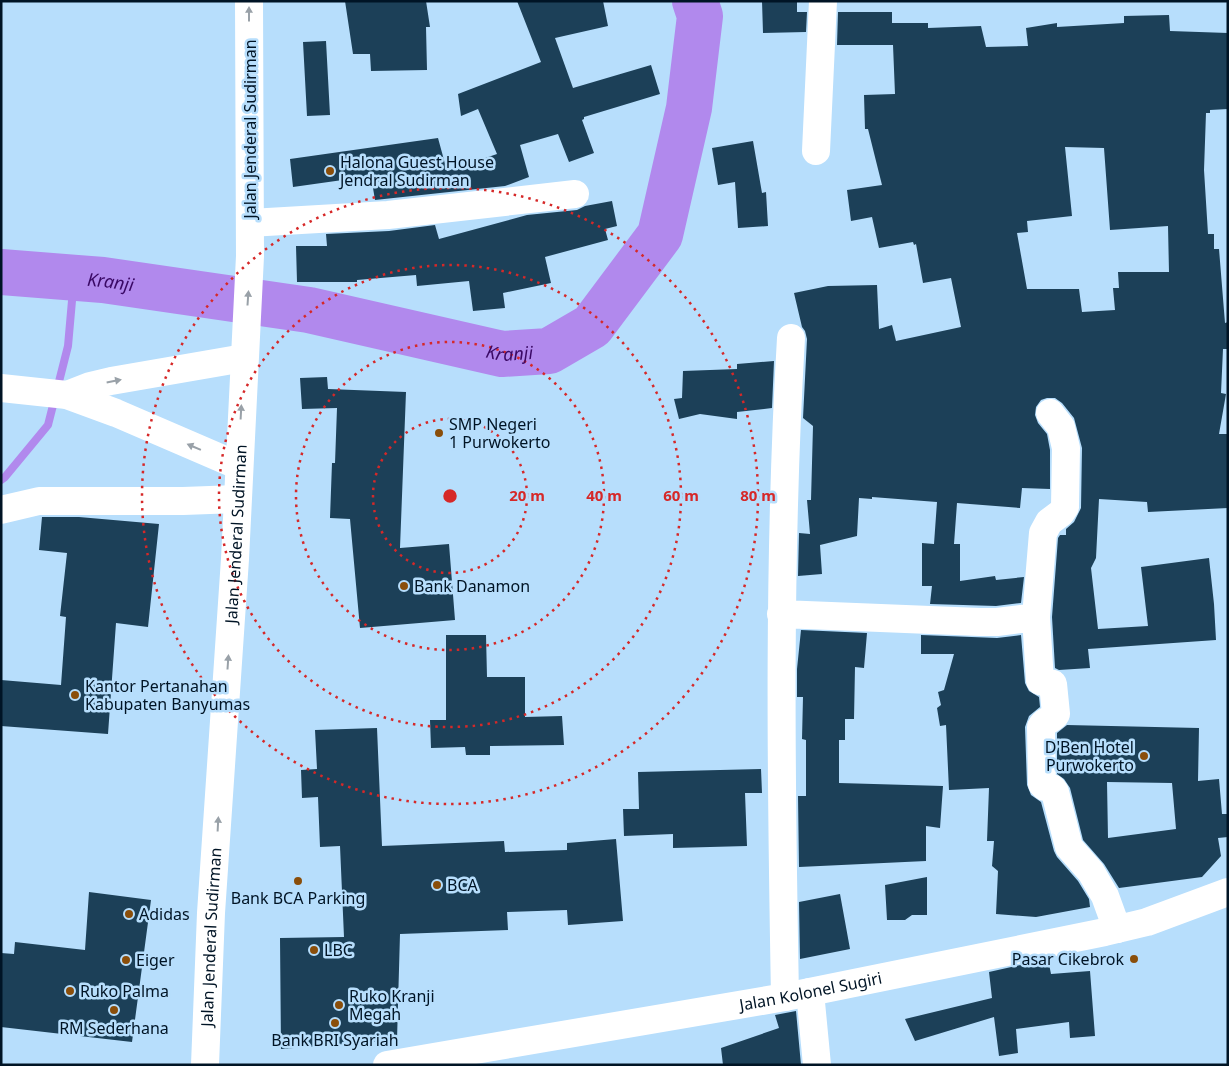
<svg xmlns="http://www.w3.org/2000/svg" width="1229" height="1066" viewBox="0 0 1229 1066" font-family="'Noto Sans',sans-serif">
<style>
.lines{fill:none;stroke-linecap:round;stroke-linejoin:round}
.stream{stroke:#b189ed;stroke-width:8}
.river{stroke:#b189ed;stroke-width:46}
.building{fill:#1c4058;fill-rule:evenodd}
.street{stroke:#fff;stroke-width:28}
.secondary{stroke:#fff;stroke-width:28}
.primary{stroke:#fff;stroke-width:28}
.oneway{fill:#99a1a8}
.ring{fill:none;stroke:#d62828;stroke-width:2.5;stroke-dasharray:2.5 5}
.poi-dot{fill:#8a4e0a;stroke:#b7defc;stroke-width:2}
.labels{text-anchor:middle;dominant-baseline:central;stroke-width:5;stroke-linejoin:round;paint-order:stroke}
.street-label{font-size:16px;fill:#001425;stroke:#b7defc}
.poi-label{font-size:16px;fill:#001425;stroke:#b7defc;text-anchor:start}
.water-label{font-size:18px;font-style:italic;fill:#3a0965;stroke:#b7defc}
.centre{fill:#d62828;stroke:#b7defc;stroke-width:2.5}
.ring-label{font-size:15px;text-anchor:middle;font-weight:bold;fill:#d62828;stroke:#b7defc;stroke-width:5;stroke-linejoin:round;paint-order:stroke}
</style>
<rect width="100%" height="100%" fill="#b7defc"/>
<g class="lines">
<path class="stream" d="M1,480L5,477L48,425L68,346L74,278"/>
<path class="river" id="s1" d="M1,272L103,280L309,310L502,354L549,351L592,326L660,235L689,108L700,16L695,1"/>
</g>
<path class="building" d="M345,1H426L430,27H426L427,70L371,71L370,54H353Z
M517,1H603L608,26L555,38L573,88L651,65L660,94L584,117V119L582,120L594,153L569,162L558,134L520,145L529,177L505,186L375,200L371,176L293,187L290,159L438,138L447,171L497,154L478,109L461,116L458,94L541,62Z
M762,1H797V12H807L806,32L763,33Z
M838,12H892V23H928V28L981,26L986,47L1028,46L1026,28L1057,23V27L1124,23V16L1169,15L1170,31L1228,33V109L1210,110V113H1206L1204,170L1208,234H1214V249H1219L1225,323L1228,322V349H1223L1221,393L1226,394L1219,434H1228V508L1148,512L1147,502L1099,499L1096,558L1091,568L1098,629L1148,626L1141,567L1209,558L1214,604L1216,640L1088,649L1090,668L1059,670L1055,668L1052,617L1058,538L1060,535H1066V529L1074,522L1081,508L1082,448L1074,418L1062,403L1055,398H1047L1041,400L1036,407L1035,415L1038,423L1047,434L1050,450V489L1022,488L1020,508L957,503L954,544H960V581L995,576L996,580L1024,577L1021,603L996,606L930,604L932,586H922V543L934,544L937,502L872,497V499L859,498L857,536L820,545L822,574L798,576L799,533L810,534L807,500H811L813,426L803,418L807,339L805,331L802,327L794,293L828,286L877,285L879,329L892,325L896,341L961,327L951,278L923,283L916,244L914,245L913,242L879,248L872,217L851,221L847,190L882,185L868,129H865L864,95L895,94L893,45H837ZM1065,147L1104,148L1110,230L1168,226L1169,272H1118L1119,288H1113L1115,310L1082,312L1079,289H1027L1017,233L1028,232L1027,221L1072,216Z
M326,41L330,115L307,116L303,42Z
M753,141L762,193L766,192L768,226L738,228L735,182L718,185L712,148Z
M612,201L617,226L605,229L608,240L545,257L551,283L503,293L505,308L473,311L469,281L417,286L416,275L357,280V282H297L296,246H327L326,234L389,231L435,225L439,239L527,215L577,210L585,206Z
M774,361L772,408L737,412V419L700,414L679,419L674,399L682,398L683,371L737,369V364Z
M327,377L328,389L406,392L400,548L449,544L455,620L360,628L350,519L330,518L332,463H335L337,408L302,409L300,378Z
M42,517H79L159,524L148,627L116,623L108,734L1,726V680L61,685L66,617L60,616L67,553L39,550Z
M801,630L867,633L864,668L855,667L854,719H845V740H839V783L943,786L940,828L926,826V861L799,867L798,796H806V740L802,739L803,697H797V669Z
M446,635H486L487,677H525V717L562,716L564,745L490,746V755H466L465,747L431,748L430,720H446Z
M921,635L997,638L1021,635L1025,683L1029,691L1039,697L1040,707L1029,716L1025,727L1027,785L1031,795L1041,802L1054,851L1057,857L1078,881L1089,899L1090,907L1036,917L996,914L998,871L992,866L994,841H987L989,788L949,790L946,725L940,726L937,708L941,705L938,692L944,690L954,654H921Z
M1067,725L1199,728L1198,781L1219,779L1222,814H1228V837L1218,838L1221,856L1202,877L1119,888L1104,864L1083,840L1070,788L1064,779L1057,774V733ZM1107,782L1172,783L1176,829L1108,838Z
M377,728L382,846L504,841L505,852L567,850V843L616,839L623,921L568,925L567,910L507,912L508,930L400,934L397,1040L281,1049L280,938L344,937L340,846L320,847L318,797L302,798L301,770L317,769L315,730Z
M761,769L762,793H745L747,846L673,848V834L624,836L623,809H639L638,772Z
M927,877V915H912L905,920H887L885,885Z
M89,892L151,900L132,1042L1,1027V953L14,954L15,942L85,950Z
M840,894L850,949L800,959L799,902Z
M1048,959L1051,974L1090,971L1095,1036L1070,1038L1069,1022L1016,1029L1018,1053L999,1056L994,1017L915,1041L905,1019L992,998L989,972Z
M796,1011L801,1065H723L721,1048L779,1028L775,1015Z"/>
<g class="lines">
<path class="street" d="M816,151L823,1
M250,223L388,215L575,194
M1,510L39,501H183L237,499
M781,614L980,622H997L1036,617L1043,533L1049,522L1061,513L1065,507L1066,448L1061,427L1050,413
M1036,617L1040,681L1053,684L1056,714C1053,720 1044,720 1041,727L1042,784L1045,787L1052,788L1055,792L1069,847L1091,872L1105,896L1117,929
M810,992L817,1065
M785,997C781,777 778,557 791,338"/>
<g class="secondary">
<path d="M1,388L67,395L116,413L239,466"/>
<path d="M67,395L90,386L111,381L244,358"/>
<path id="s2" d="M387,1065L785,997L1105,932L1147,922L1228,892"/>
</g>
<path class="primary" id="s3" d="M205,1065L211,913L235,559L250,256L249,1"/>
</g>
<defs><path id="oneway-solid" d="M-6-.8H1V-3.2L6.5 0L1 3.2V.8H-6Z" transform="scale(1.25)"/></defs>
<g class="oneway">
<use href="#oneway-solid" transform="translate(249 14) rotate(-90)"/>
<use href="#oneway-solid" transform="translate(248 298) rotate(-86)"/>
<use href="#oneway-solid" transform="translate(114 381) rotate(-11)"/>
<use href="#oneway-solid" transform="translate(241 412) rotate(-87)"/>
<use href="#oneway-solid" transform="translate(194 447) rotate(-157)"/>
<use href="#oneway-solid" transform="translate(228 662) rotate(-86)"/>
<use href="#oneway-solid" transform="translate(218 824) rotate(-87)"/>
</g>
<g class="ring">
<circle cx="450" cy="496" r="77"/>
<circle cx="450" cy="496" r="154"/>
<circle cx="450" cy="496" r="231"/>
<circle cx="450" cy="496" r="308"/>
</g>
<g class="poi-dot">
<circle cx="330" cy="171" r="5"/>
<circle cx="439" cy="433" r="5"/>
<circle cx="404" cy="586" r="5"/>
<circle cx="75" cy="695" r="5"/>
<circle cx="1144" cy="756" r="5"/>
<circle cx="298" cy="881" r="5"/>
<circle cx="437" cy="885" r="5"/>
<circle cx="129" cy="914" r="5"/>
<circle cx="314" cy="950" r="5"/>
<circle cx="1134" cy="959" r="5"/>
<circle cx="126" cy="960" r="5"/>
<circle cx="70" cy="991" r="5"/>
<circle cx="339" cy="1005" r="5"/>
<circle cx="114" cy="1010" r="5"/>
<circle cx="335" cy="1023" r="5"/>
</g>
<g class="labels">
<g class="street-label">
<text transform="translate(250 129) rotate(-90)">Jalan Jenderal Sudirman</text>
<text stroke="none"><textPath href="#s3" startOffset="532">Jalan Jenderal Sudirman</textPath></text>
<text stroke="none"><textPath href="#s3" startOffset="128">Jalan Jenderal Sudirman</textPath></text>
<text stroke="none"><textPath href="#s2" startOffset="430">Jalan Kolonel Sugiri</textPath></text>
</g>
<g class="poi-label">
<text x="340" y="162">Halona Guest House<tspan x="340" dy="18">Jendral Sudirman</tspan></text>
<text x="449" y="424">SMP Negeri<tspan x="449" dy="18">1 Purwokerto</tspan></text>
<text x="414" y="586">Bank Danamon</text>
<text x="85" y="686">Kantor Pertanahan<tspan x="85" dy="18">Kabupaten Banyumas</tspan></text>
<text x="1134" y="747" text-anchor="end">D'Ben Hotel<tspan x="1134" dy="18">Purwokerto</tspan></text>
<text x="447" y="885">BCA</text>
<text x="298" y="898" text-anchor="middle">Bank BCA Parking</text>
<text x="139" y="914">Adidas</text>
<text x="324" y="950">LBC</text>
<text x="1124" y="959" text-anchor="end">Pasar Cikebrok</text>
<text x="136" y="960">Eiger</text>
<text x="80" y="991">Ruko Palma</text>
<text x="349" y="996">Ruko Kranji<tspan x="349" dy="18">Megah</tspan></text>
<text x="114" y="1028" text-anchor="middle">RM Sederhana</text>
<text x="335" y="1040" text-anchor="middle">Bank BRI Syariah</text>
</g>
<g class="water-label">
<text stroke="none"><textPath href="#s1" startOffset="110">Kranji</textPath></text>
<text stroke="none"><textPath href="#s1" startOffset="516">Kranji</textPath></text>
</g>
</g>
<circle cx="450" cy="496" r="8" class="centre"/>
<g class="ring-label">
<text x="527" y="501">20 m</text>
<text x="604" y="501">40 m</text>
<text x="681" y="501">60 m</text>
<text x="758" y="501">80 m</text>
</g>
<rect width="1229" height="1066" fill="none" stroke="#001425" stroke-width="5"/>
</svg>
